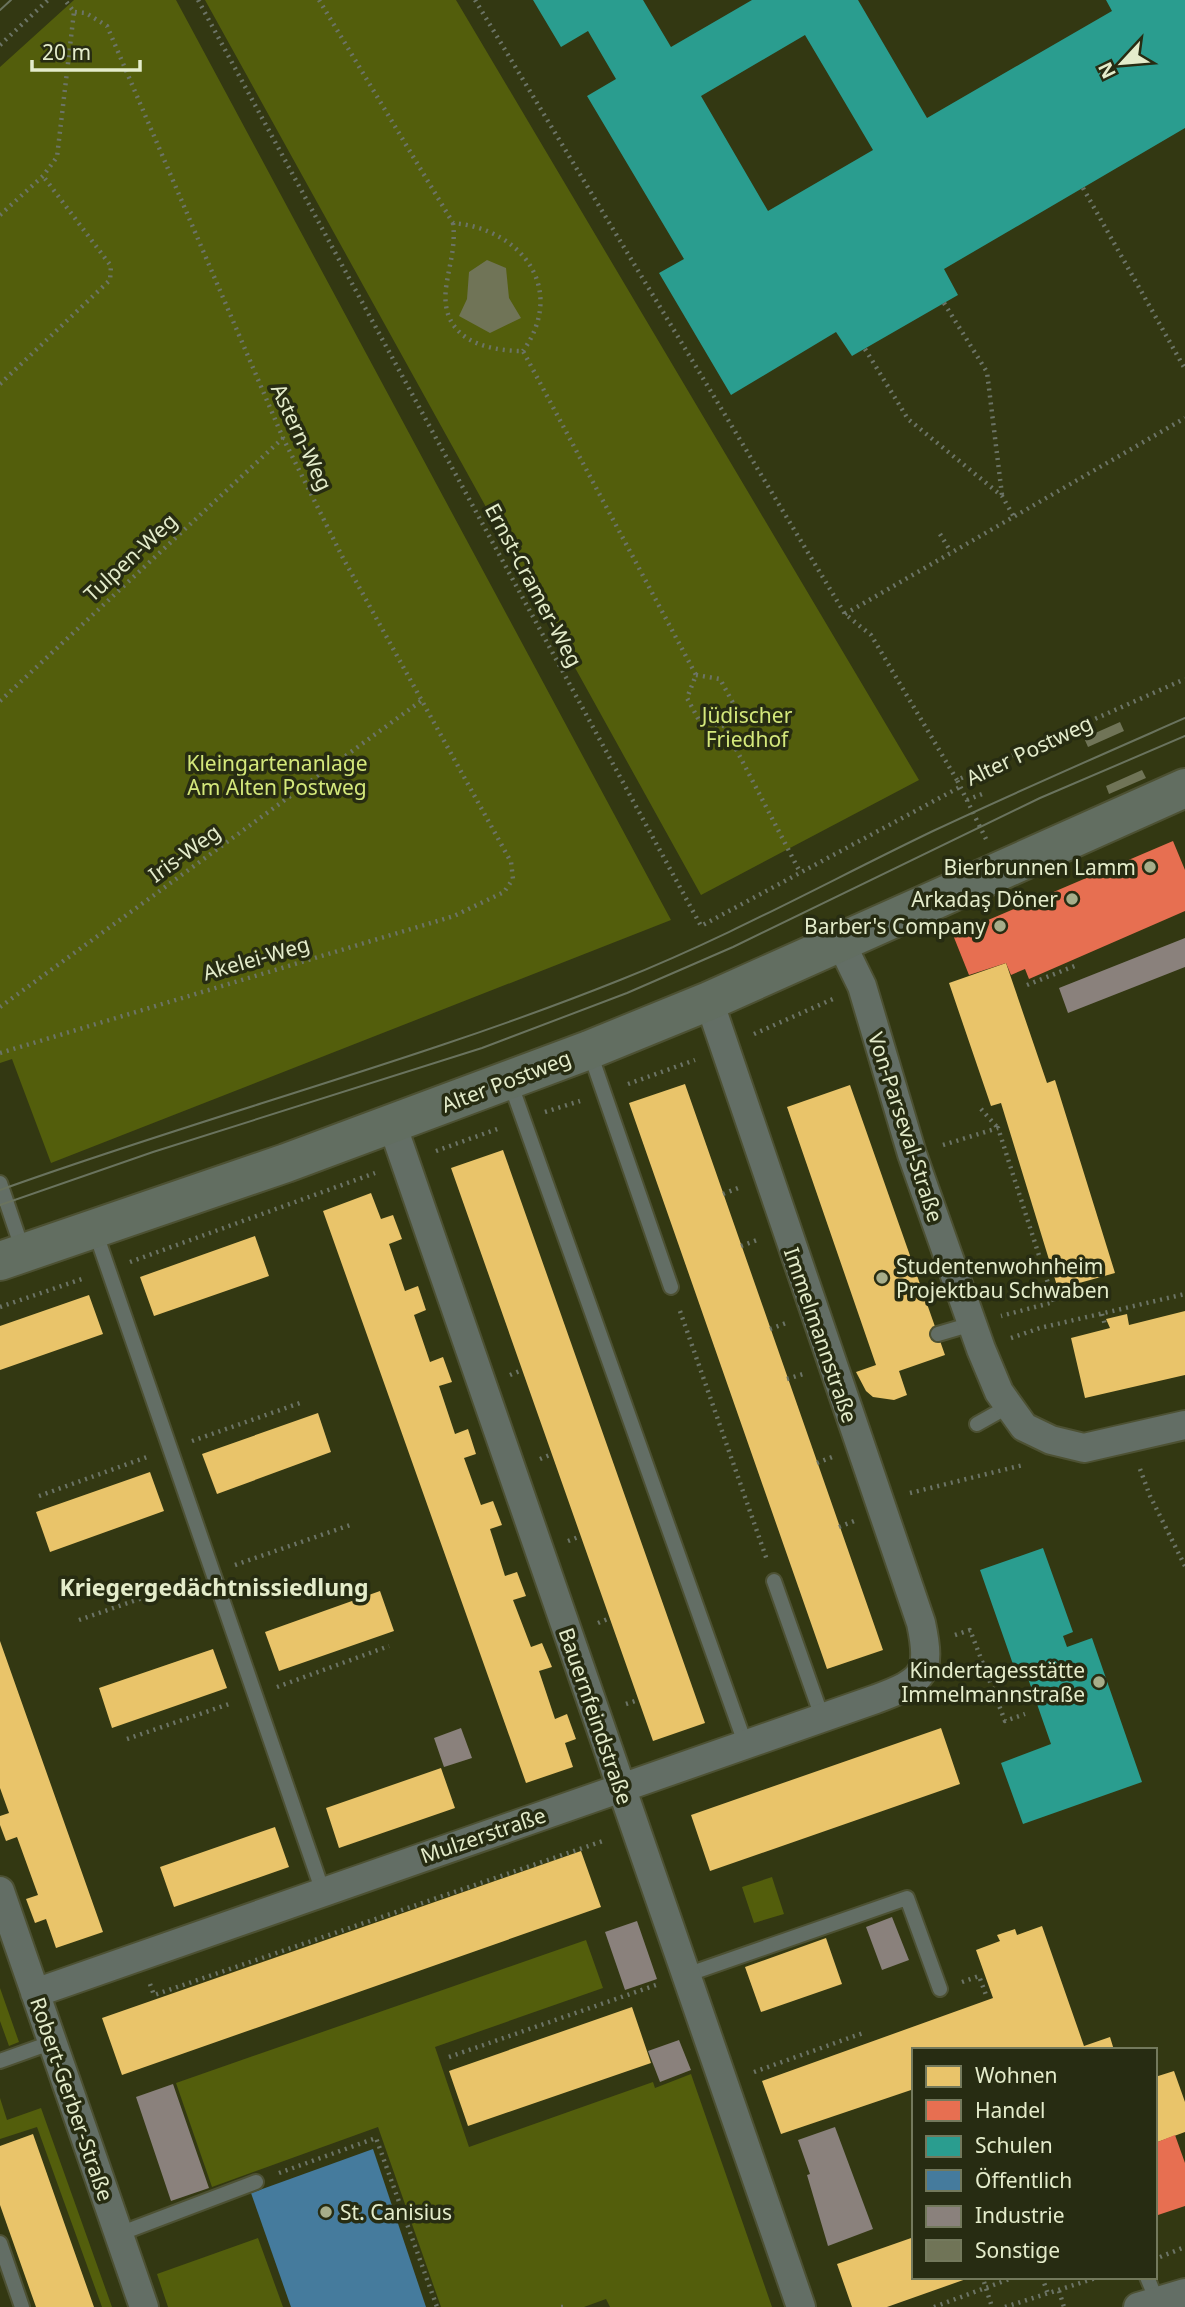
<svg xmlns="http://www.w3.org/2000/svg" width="1185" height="2307" viewBox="0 0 1185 2307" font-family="'Noto Sans',sans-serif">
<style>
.green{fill:#535e0c}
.homes{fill:#e9c46a}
.shops{fill:#e76f51}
.schools{fill:#2a9d8f;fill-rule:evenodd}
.public{fill:#457b9d}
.industry{fill:#8a817c}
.building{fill:#707457}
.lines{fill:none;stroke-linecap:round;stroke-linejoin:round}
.lane-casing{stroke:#4d5133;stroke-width:18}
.street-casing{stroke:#4d5133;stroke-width:32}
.secondary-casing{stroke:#4d5133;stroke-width:42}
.path{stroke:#6c7466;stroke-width:4.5;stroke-dasharray:2 5;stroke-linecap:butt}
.lane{stroke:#636e65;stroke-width:14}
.street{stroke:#636e65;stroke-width:28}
.secondary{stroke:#626e61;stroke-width:38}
.tram{stroke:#6a735e;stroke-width:2}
.poi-dot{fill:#a6ad8a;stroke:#272c12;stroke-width:2.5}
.labels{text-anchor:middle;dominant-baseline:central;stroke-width:7;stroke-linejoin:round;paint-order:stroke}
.street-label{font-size:21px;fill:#e4eccb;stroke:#272c12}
.park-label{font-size:21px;fill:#d4e87b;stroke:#272c12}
.poi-label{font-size:21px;fill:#e4eccb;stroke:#272c12;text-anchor:end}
.neighbourhood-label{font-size:23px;font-weight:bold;fill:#e4eccb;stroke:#272c12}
</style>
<rect width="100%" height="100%" fill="#333812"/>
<path class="green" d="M74,0H176L671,920L51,1163L12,1059L0,1063V67Z
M205,0H456L919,780L701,895Z
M772,1877L784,1914L754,1923L742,1887Z
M586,1940L603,1988L435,2047L469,2147L653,2082L655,2088L691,2074L772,2307H610L606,2299L584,2307H441L378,2127L212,2187L176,2083Z
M0,1988L19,2042L9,2046L0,2021Z
M0,2098L7,2120L41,2108L112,2307H102L37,2127L0,2139Z
M258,2238L283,2307H168L157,2274Z"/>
<path class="homes" d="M1006,963L1047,1083L1055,1080L1115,1273L1058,1289L1001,1103L991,1106L949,983Z
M685,1084L883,1650L827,1669L629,1103Z
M850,1085L945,1355L899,1371L907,1395L894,1400L873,1397L866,1391L856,1372L876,1365L787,1107Z
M503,1150L705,1723L653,1741L451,1168Z
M371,1193L381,1219L393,1215L402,1239L389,1244L405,1291L418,1286L426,1310L414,1315L430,1362L443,1357L452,1382L439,1386L455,1434L468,1429L476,1454L464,1458L481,1505L493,1501L502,1525L490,1529L505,1576L517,1572L526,1596L513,1600L531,1647L542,1643L552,1667L539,1671L555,1719L567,1714L576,1739L565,1743L573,1767L526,1783L323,1211Z
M255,1236L269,1276L154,1316L140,1277Z
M89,1295L103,1334L0,1370V1326Z
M1185,1311V1375L1085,1398L1071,1338L1110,1328L1106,1319L1127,1314L1129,1325Z
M318,1413L331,1452L217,1494L202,1454Z
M150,1472L164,1511L50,1552L36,1512Z
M380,1591L394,1631L279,1671L265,1632Z
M0,1641L103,1932L56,1948L46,1919L35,1923L26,1899L38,1895L17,1837L6,1841L0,1825V1816L9,1813L0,1788Z
M213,1649L227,1688L112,1728L99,1688Z
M941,1728L960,1784L710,1871L691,1815Z
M441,1768L455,1808L339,1848L326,1808Z
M275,1827L289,1867L174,1907L160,1867Z
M581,1851L601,1907L122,2075L102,2018Z
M1042,1926L1084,2046L1110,2037L1114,2050H914V2089L781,2134L762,2081L993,1998L976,1950L1000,1941L997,1935L1015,1929L1017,1935Z
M826,1938L842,1984L761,2012L745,1967Z
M632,2007L651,2063L468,2126L449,2071Z
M1174,2071L1185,2102V2132L1155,2143V2077Z
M33,2134L66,2228L94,2307H36L31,2293L0,2205V2146Z
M914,2237V2277L969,2278L887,2307H852L837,2264Z"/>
<path class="shops" d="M1173,841L1185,870V911L1029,979L1025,969L1011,975L1006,963L969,975L953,935Z
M1175,2135L1185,2163V2206L1155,2216V2143Z"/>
<path class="schools" d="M533,0H643L671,47L752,0H858L927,118L1112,11L1106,0H1185V128L944,269L958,295L852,356L836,332L731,395L659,273L684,259L587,96L616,79L588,31L561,47ZM805,35L873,150L768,211L701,96Z
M1043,1548L1073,1632L1063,1636L1067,1647L1092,1638L1142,1782L1023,1824L1001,1763L1051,1744L1024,1667L1015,1670L980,1570Z"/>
<path class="public" d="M373,2149L426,2307H291L251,2193Z"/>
<path class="industry" d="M1185,938V967L1068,1013L1059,988Z
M461,1728L472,1758L444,1767L434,1738Z
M892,1917L909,1960L882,1970L866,1927Z
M637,1921L657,1979L625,1990L605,1932Z
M679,2040L691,2070L660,2082L648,2051Z
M173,2084L209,2188L171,2201L136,2097Z
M835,2127L873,2229L828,2246L807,2175L810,2174L798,2140Z"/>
<path class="building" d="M487,260L506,268L509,298L521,318L490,333L459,316L467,299L469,272Z
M1120,722L1124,731L1088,747L1084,738Z
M1142,770L1146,778L1109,794L1106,786Z"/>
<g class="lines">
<g class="lane-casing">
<path id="lane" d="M589,1050L671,1287
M510,1082L745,1743
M0,1183L23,1251
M95,1231L323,1892
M938,1334L972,1324
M977,1424L1009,1406
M774,1581L822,1717
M686,1975L907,1898L940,1989
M0,2061L53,2042
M119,2234L256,2182
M0,2243L22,2307
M1147,2277L1157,2301"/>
</g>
<g class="street-casing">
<path id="street" d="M840,941L862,986L912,1154L981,1349L999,1392L1024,1427L1051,1440L1084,1448L1185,1425
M392,1124L801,2307
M0,1891L144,2307
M35,1993L876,1699C924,1681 932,1674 921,1623L709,1001
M1138,2307L1185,2293"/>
</g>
<g class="secondary-casing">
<path id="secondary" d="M0,1261L286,1163L589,1050L709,1001L1185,788"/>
</g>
<path class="path" d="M198,0L701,926L960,787
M319,0L453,223C522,229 567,289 523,351
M475,0L845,614L871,635L957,780
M0,45L48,0
M1083,188L1185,369
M0,215L43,176L57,157L74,12L65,0
M453,223C456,247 449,265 446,288C440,337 482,351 523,351L696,675L687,698L700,722L724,726L800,872
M944,303L987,372L1002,495
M865,349L908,419L1002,496L1014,517
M0,384L110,280L111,266L43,176
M940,534L951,552
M845,614L1185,418
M696,675L720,679L733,703L724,726
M0,701L283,438
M967,800L982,794
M986,839L957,780L1185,679
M1027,985L1077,965
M0,1007L421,701
M754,1034L833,999
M0,1053L454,916L504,892L513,879L511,862L343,558L283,438L107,26L86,13L74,12
M628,1084L695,1060
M981,1109L998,1128
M545,1112L580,1101
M943,1145L998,1128L1054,1302L1001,1316
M436,1151L500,1128
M723,1194L738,1188
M741,1246L757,1240
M130,1262L375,1173
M0,1307L85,1278
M680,1311L767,1560
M1102,1314L1105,1325
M770,1329L786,1323
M1011,1338L1040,1328L1185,1294
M510,1375L522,1370
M787,1379L803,1374
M192,1441L300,1403
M540,1459L552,1454
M817,1463L832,1457
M1140,1469L1150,1496L1185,1566
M910,1493L1023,1465
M39,1496L147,1457
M839,1527L854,1521
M568,1541L581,1536
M235,1565L353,1524
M79,1620L191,1581
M598,1623L610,1618
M955,1635L970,1630L1005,1721L1025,1714
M277,1687L389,1646
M626,1704L638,1700
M127,1739L232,1703
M962,1982L979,1976L986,1995
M150,1984L154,1995L606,1840
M449,2057L656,1985
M754,2072L863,2033
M279,2173L376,2138L437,2307
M1160,2257L1185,2247
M1042,2277L1048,2294
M984,2282L992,2307
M1059,2291L1064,2307
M561,2307H564
M934,2307L1015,2277
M1005,2307L1099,2277"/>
<use href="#lane" class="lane"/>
<use href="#street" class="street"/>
<use href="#secondary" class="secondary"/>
<path class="tram" d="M0,10L11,0
M0,1190C205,1116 418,1061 620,980C728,937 829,881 933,831C1016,792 1101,755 1185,718
M0,1205L153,1152L482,1048L627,993L733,947L1040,798L1185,736"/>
</g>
<g class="poi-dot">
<circle cx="1150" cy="867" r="7"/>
<circle cx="1072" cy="899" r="7"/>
<circle cx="1000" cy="926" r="7"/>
<circle cx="882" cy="1278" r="7"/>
<circle cx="1099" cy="1682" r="7"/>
<circle cx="326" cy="2212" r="7"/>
</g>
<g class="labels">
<g class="street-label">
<text transform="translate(302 437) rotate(65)">Astern-Weg</text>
<text transform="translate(130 557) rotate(-43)">Tulpen-Weg</text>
<text transform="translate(534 585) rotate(62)">Ernst-Cramer-Weg</text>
<text transform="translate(1029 750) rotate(-25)">Alter Postweg</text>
<text transform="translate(184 853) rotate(-36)">Iris-Weg</text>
<text transform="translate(256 958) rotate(-16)">Akelei-Weg</text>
<text transform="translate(506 1081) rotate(-21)">Alter Postweg</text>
<text transform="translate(906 1127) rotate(72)">Von-Parseval-Straße</text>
<text transform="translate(821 1335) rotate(71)">Immelmannstraße</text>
<text transform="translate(596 1716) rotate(71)">Bauernfeindstraße</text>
<text transform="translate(483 1835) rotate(-19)">Mulzerstraße</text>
<text transform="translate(72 2099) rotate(71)">Robert-Gerber-Straße</text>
</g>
<g class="park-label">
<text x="747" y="715">Jüdischer<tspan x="747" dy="24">Friedhof</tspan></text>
<text x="277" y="763">Kleingartenanlage<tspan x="277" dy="24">Am Alten Postweg</tspan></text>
</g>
<g class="poi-label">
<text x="1136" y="867">Bierbrunnen Lamm</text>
<text x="1058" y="899">Arkadaş Döner</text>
<text x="986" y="926">Barber's Company</text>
<text x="896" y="1266" text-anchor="start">Studentenwohnheim<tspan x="896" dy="24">Projektbau Schwaben</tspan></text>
<text x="1085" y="1670">Kindertagesstätte<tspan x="1085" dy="24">Immelmannstraße</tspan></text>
<text x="340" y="2212" text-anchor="start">St. Canisius</text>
</g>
<g class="neighbourhood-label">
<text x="214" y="1587">Kriegergedächtnissiedlung</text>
</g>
</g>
<rect x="912" y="2048" width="245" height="231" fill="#272c12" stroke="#73795c" stroke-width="2"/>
<rect x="926" y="2066" width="35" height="21" fill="#e9c46a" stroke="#73795c" stroke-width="2"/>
<text x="975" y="2083" font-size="21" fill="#e4eccb">Wohnen</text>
<rect x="926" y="2100" width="35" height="21" fill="#e76f51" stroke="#73795c" stroke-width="2"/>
<text x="975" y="2118" font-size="21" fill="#e4eccb">Handel</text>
<rect x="926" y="2136" width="35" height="21" fill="#2a9d8f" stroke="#73795c" stroke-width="2"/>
<text x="975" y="2153" font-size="21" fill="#e4eccb">Schulen</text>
<rect x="926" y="2170" width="35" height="21" fill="#457b9d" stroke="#73795c" stroke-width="2"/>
<text x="975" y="2188" font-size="21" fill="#e4eccb">Öffentlich</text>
<rect x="926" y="2206" width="35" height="21" fill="#8a817c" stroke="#73795c" stroke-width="2"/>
<text x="975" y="2223" font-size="21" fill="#e4eccb">Industrie</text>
<rect x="926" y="2240" width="35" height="21" fill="#707457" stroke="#73795c" stroke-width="2"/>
<text x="975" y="2258" font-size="21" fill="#e4eccb">Sonstige</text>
<g transform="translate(1122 63) rotate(244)" stroke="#272c12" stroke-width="5" paint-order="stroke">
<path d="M0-5L12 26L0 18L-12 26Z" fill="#e4eccb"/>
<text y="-10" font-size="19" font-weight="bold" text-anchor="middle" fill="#e4eccb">N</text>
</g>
<path d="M32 60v10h108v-10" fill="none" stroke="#e4eccb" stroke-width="3.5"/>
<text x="42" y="60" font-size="21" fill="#e4eccb" stroke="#272c12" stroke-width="5" paint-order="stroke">20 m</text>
</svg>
